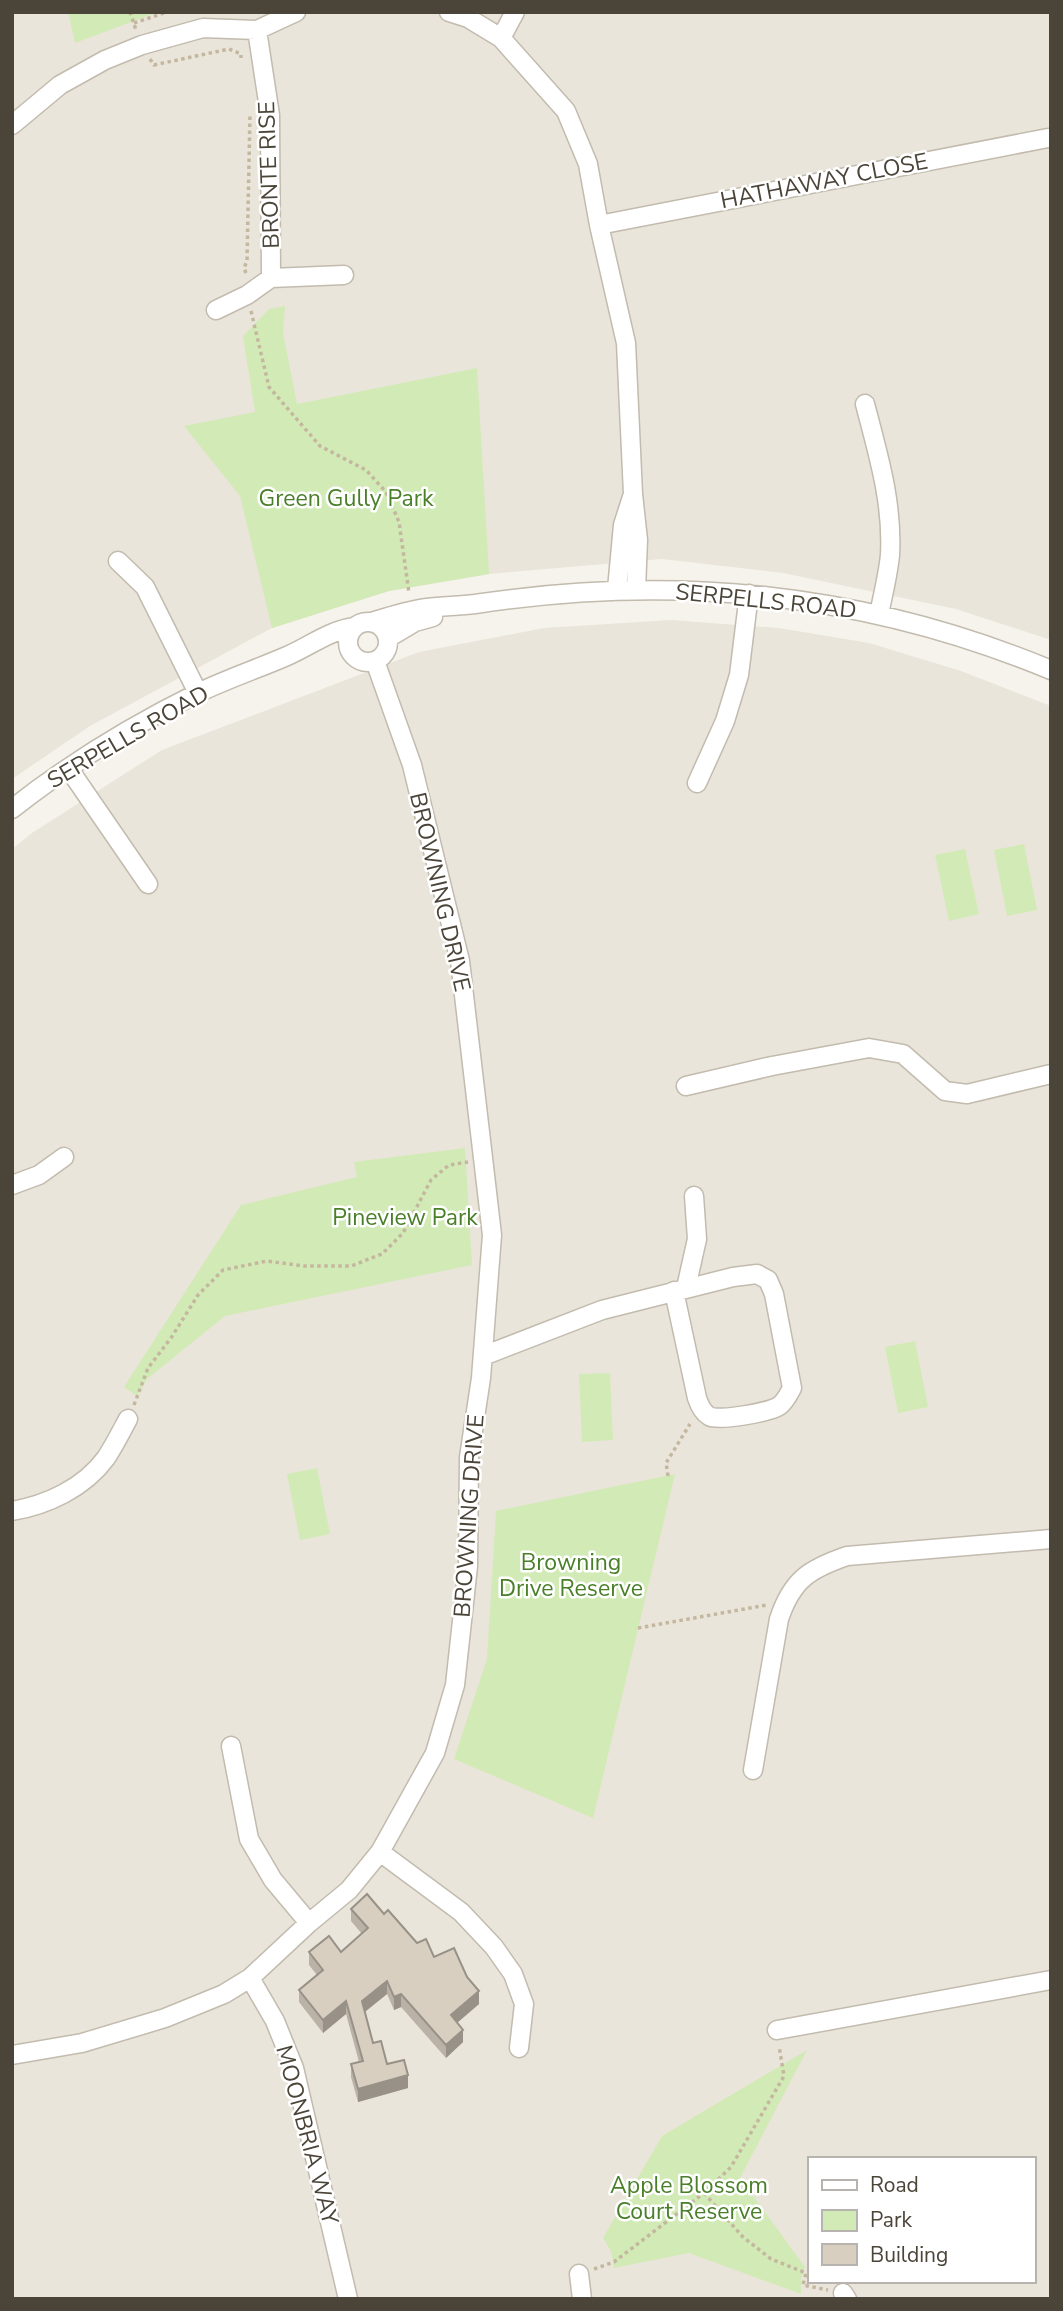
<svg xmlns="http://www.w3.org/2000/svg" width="1063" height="2311" viewBox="0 0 1063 2311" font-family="'Nunito Sans',sans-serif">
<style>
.residential{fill:#eae5da;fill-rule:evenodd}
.green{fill:#d2eab5}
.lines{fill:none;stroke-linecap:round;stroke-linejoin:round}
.minor-casing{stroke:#c2bbae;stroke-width:21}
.path{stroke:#c4b79f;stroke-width:3.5;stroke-dasharray:3.5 3.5;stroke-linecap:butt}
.minor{stroke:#fff;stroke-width:18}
.wall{fill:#bab2a6}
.shaded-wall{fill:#979187}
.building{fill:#d8cfc1;stroke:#979187;stroke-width:2}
.labels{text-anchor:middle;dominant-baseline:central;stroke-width:5;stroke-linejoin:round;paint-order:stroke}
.street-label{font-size:23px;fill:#4b4439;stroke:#fff}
.park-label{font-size:23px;fill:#4a7f2a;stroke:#fff}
</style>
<rect width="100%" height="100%" fill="#f6f3ec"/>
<path class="residential" d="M12,12H1051V640L956,609L783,573L662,559L489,574L389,591L272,628L90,726L12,779Z
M671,620L779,628L869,643L961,671L1051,706V2299H12V849L32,833L162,750L419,652L544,628ZM809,2159H1033V2281H809Z"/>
<path class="green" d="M68,12H158L75,43Z
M285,306L283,333L297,404L477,368L489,574L389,591L272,628L240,496L184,426L255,412L243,336L269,309Z
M1024,844L1037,910L1007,916L994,850Z
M965,849L979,914L949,921L935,855Z
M465,1148L472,1265L225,1316L147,1379L137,1396L124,1387L241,1205L357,1177L354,1162Z
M915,1341L928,1407L898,1413L885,1347Z
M610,1373L613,1440L582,1442L579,1374Z
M317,1468L330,1534L300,1540L287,1474Z
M675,1474L593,1818L454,1759L487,1659L496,1511Z
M807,2050L740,2178L805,2267L801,2279V2294L689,2253L614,2268L611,2251L603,2238L662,2136Z"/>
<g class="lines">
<g class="minor-casing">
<path id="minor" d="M449,12L468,18L501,38L566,111L588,164L599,225L626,343L633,494L638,540L636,589
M501,38L515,12
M12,125L60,85L105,60L142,45L203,28L257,30L296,12
M599,225L1048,138
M271,278L344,275
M216,310L247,295L271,278L270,115L257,30
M865,404C878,454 893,503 890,555C888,575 883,595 879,614
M118,561L145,587L198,693
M617,589L623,525L632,497
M371,622C389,617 409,610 427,608C443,606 459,606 475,604C675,574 863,592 1051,670
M348 642a20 20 0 1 1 40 0a20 20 0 1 1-40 0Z
M388,638L415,622L433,617
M69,769L148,884
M697,783L725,721L739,675L749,594
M12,809C69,764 133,725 198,693C227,679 257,669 287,656C310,646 330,630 355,627
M686,1086L772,1066L869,1048L903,1054L945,1091L967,1094L1051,1074
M12,1185L39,1175L64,1157
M686,1288L697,1239L694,1196
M483,1356L602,1310L733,1277L757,1274L768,1280L774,1294L792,1388C788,1395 785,1402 779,1406C770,1412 717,1422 709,1416C702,1412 699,1404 697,1398L674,1291
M12,1511C47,1505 84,1488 106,1458C114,1446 121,1432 128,1419
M231,1746L249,1839L273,1880L309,1923
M753,1770L779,1619C792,1580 809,1569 847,1556L1051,1539
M380,1852L461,1912L494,1947L513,1974L524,2004L519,2048
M250,1978L275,2021L294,2068L348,2299
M777,2030L1051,1980
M12,2055L82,2043L165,2018L224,1994L250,1978L309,1923L349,1890L380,1852L435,1753L455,1685L468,1566L469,1457L481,1378L492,1235L460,961L412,765L375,661
M579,2274L582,2299
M843,2293L847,2299"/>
</g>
<path class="path" d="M130,12L136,30
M134,23L167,12
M150,59L154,65L229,49L241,54V58
M246,273L244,268L247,261L250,114
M251,311L269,387L320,446L366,470L386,492L399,522L409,593
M134,1405L148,1368L171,1338L198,1295L223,1270L267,1261L304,1266H351L382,1254L403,1233L431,1180L449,1165L468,1162
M668,1476L666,1463L690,1424
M638,1628L767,1605
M704,2193L743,2237L771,2259L806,2273L803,2285L828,2290
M594,2269L614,2262L704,2193L731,2167L784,2076L779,2046"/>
<use href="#minor" class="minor"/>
</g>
<path class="wall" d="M351,1909L384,1914L434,1957L479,2004L457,2023L463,2042L446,2058L401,2007L394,2010L387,1994L365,2012L373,2043L387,2064L408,2088L358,2102L351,2077V2064L359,2062L346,2014L323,2033L299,2002V1990L317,1975L309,1965V1952H341L362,1934L351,1921Z"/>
<path class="shaded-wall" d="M387,1981V1994L362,2014V2001Z
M479,1991V2004L451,2028V2015Z
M401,1994V2007L394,2010V1997Z
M346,2001V2014L323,2033V2020Z
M463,2030V2042L446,2058V2045Z
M408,2075V2088L358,2102V2089Z"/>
<path class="building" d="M367,1894L384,1914L388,1910L417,1943L426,1939L434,1957L454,1948L467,1977L479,1991L451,2015L463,2030L446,2045L401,1994L394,1997L387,1981L362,2001L373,2043L381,2041L387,2064L404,2060L408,2075L358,2089L351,2064L363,2061L346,2001L323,2020L299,1990L323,1970L309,1952L329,1936L341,1952L368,1928L351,1909Z"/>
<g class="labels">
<g class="street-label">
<text transform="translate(269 175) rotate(-92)">BRONTE RISE</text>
<text transform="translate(824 181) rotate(-11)">HATHAWAY CLOSE</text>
<text transform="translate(766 601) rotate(6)">SERPELLS ROAD</text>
<text transform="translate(128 737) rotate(-30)">SERPELLS ROAD</text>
<text transform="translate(440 892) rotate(77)">BROWNING DRIVE</text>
<text transform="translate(469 1516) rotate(-86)">BROWNING DRIVE</text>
<text transform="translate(307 2135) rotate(75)">MOONBRIA WAY</text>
</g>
<g class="park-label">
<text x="346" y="498">Green Gully Park</text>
<text x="405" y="1217">Pineview Park</text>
<text x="571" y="1562">Browning<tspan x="571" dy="26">Drive Reserve</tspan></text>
<text x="689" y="2185">Apple Blossom<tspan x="689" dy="26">Court Reserve</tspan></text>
</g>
</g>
<rect width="1063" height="2311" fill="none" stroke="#4b4439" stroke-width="28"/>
<rect x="808" y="2157" width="228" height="126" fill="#ffffff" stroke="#b7b4b0" stroke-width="2"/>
<rect x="822" y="2180" width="35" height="10" fill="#ffffff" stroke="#b7b4b0" stroke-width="2"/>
<text x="870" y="2192" font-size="21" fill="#4b4439">Road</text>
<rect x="822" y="2210" width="35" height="21" fill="#d2eab5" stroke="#b7b4b0" stroke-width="2"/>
<text x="870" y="2227" font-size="21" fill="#4b4439">Park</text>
<rect x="822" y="2244" width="35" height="21" fill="#d8cfc1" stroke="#b7b4b0" stroke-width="2"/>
<text x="870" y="2262" font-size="21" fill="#4b4439">Building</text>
</svg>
